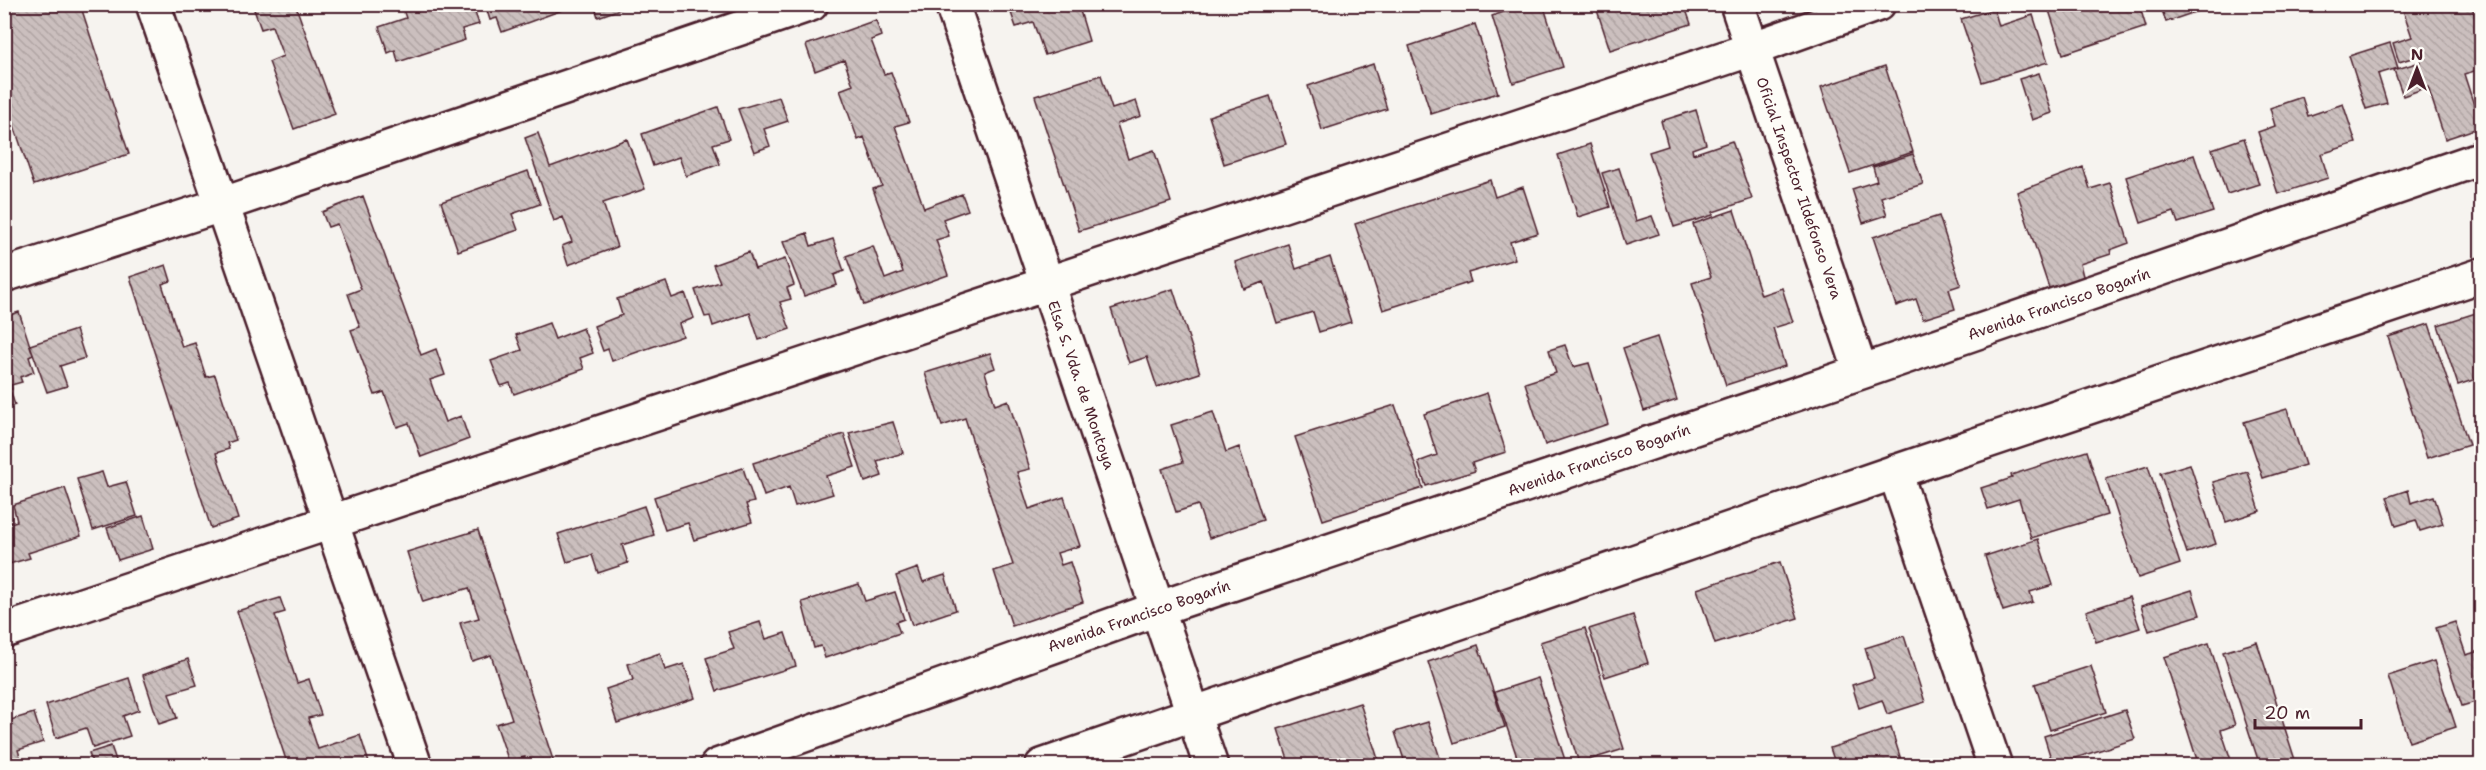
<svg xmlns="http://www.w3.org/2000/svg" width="2486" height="770" viewBox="0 0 2486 770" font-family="'Shantell Sans',sans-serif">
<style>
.building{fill:url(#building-back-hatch);stroke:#4a1f2b;stroke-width:1.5}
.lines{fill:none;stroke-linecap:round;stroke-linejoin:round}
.street-casing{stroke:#4a1f2b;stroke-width:38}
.secondary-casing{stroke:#4a1f2b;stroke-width:38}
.street{stroke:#fdfcf7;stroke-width:33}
.secondary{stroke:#fdfcf7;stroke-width:33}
.labels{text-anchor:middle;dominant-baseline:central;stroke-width:4.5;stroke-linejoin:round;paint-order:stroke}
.street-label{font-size:15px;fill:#4a1f2b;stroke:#fdfcf7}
</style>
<defs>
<pattern id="building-back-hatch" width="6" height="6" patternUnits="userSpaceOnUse" patternTransform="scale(1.5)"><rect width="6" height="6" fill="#cbbfbe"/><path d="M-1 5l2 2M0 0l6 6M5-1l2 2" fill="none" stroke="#b0a4a3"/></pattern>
</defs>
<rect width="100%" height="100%" fill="#f6f3ef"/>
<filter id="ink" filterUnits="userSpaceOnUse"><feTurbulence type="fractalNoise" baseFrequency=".0167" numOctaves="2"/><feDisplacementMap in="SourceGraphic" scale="12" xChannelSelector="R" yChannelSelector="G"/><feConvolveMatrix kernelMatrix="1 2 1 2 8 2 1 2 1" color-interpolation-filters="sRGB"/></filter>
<g filter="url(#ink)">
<path class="building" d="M4,4H80L129,154L34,185L4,96Z
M252,4H295L335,114L294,129L269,62L283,56L272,26L261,29Z
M401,4H440L441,7L448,4H472L479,24L462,29L465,40L398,62L395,50L388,53L379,27L406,18Z
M485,4H572L573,6L502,32L497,18L490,20Z
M594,4H634L598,17Z
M1008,4H1078L1089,41L1045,55L1033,22L1016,27Z
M1527,4H1543L1563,67L1513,83L1492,16Z
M1595,4H1684L1691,24L1610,50Z
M2047,4H2139L2146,27L2063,54Z
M2160,4H2196L2198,11L2166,22Z
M2401,4H2471L2482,37V69L2464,74L2481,127L2445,139L2428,87L2403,96L2394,70L2420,62L2418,56L2399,62L2393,43L2412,37Z
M1994,9L1999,26L2033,15L2048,62L1982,82L1961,19Z
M876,20L881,36L871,40L884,74L891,72L909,122L895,126L924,208L962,194L968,210L943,219L949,236L936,240L948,275L864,305L846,256L873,246L885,279L903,272L873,189L882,186L864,137L858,140L840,90L853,85L844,60L815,71L806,45Z
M1475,24L1498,93L1431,114L1409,46Z
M2390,43L2398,68L2378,74L2387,103L2366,109L2349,56Z
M1373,64L1387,109L1322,130L1308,86Z
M1885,66L1913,152L1850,173L1821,87Z
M2039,73L2052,113L2032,120L2019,79Z
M1101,75L1112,109L1136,101L1141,116L1117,124L1128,159L1154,150L1171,202L1079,231L1035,96Z
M1270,96L1286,144L1224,164L1209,116Z
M779,97L788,121L764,129L770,146L754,152L738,109Z
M2302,97L2308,116L2343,104L2356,143L2321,154L2328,178L2278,194L2258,132L2275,126L2270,108Z
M718,107L729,139L713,144L720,164L686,176L679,157L653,166L642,134Z
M1696,110L1706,144L1692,149L1693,154L1732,141L1752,199L1713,212V215L1674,227L1649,152L1668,146L1661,121Z
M538,133L550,167L627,139L645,189L603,203L617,247L568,265L562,246L572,242L563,217L554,221L525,138Z
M2244,138L2259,184L2227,194L2212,149Z
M1590,144L1610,207L1578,217L1558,155Z
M1913,154L1923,184L1881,197L1887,215L1863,223L1852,189L1877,181L1873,167Z
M2194,155L2213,212L2178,223L2174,212L2141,223L2126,177Z
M2083,167L2090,189L2110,183L2129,243L2110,250L2111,254L2080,264L2084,280L2050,291L2017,192Z
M1619,168L1636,221L1652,216L1659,234L1626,245L1602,173Z
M528,171L540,204L512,214L518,230L458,251L441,202Z
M1490,180L1495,197L1523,187L1538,233L1510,242L1515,259L1468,273L1471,282L1383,310L1355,224Z
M363,196L421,355L436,349L445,375L430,380L445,422L461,416L469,439L421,457L409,423L397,427L384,392L375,395L351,330L360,327L348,294L361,289L337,224L328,227L322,212Z
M1734,210L1761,295L1782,288L1793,322L1773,328L1785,366L1726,385L1692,283L1711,277L1693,224Z
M1939,216L1961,285L1949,289L1955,309L1923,319L1916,299L1896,306L1873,237Z
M807,233L811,246L833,239L844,271L834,275L837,285L804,296L783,242Z
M1288,244L1296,269L1330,257L1351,322L1319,332L1313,312L1277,323L1264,282L1244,289L1235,262Z
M749,252L755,269L785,259L794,285L787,288L791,299L780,302L790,329L759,340L750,313L713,326L710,316L705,317L695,290L720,282L713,265Z
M166,265L171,281L162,284L182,347L195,343L206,377L215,375L236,440L227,443L229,449L216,453L238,519L211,528L130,277Z
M666,282L672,298L685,293L694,318L679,324L683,336L612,361L608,349L603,351L594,326L622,315L617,299Z
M1173,289L1200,373L1157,387L1147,357L1129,363L1111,309Z
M2482,311V377L2458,385L2438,325Z
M19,312L33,355L29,357L34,372L20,377L22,382L11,385L12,389L10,390L15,405L4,409V317Z
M549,323L555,339L583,328L593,353L580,358L584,369L514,394L510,383L501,386L491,361L522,350L516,335Z
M2429,324L2469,445L2427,458L2388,337Z
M76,330L85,358L60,366L67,386L47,392L30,345Z
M1657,337L1677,400L1644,411L1623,348Z
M1565,345L1573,367L1589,363L1608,424L1545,445L1525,383L1556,373L1549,350Z
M990,353L995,368L985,372L995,405L1008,400L1030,469L1017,472L1029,509L1064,497L1080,546L1057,553L1061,565L1070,562L1083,602L1012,626L994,571L1013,565L965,418L942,426L925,373Z
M1487,393L1506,452L1472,463L1475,471L1426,486L1418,462L1437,455L1424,414Z
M1395,405L1423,488L1323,520L1295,437Z
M2287,409L2305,465L2263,478L2244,422Z
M1213,412L1226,452L1239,447L1263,520L1209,538L1198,505L1176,512L1162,469L1183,462L1171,425Z
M893,422L903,453L877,461L882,476L865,482L849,433Z
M844,434L855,467L826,476L833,494L795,506L789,487L764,496L753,463Z
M2087,451L2107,515L2031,538L2019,499L1988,509L1981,488L2012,478L2011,475Z
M2190,464L2216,544L2187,553L2160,473Z
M2148,466L2180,564L2138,578L2106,479Z
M743,468L754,502L746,504L752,522L694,540L688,523L665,530L654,497Z
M102,472L107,487L126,482L137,516L93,530L77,479Z
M2248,472L2260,511L2226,522L2213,482Z
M65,488L81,536L28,553L30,558L9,564L4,550V525L17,521L13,505Z
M2408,490L2411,503L2434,496L2443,524L2420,531L2416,520L2396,526L2387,497Z
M644,506L654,535L622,545L628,563L598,573L592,555L567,562L558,534Z
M143,516L153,549L118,560L107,528Z
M478,530L555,766H527L525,757L509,762L496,724L512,719L491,655L472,661L460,623L479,618L469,588L423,602L407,552Z
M2038,539L2053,585L2030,592L2033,602L2003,611L1985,556Z
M1780,562L1798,618L1715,644L1697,589Z
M918,568L923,582L945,575L956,610L912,625L896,576Z
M859,584L865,601L895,592L904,619L896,622L900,633L825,658L821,646L814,648L802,602Z
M2192,590L2200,615L2149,631L2141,606Z
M2129,597L2140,628L2096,642L2086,611Z
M280,598L285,612L275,615L297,683L309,679L321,715L308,718L318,749L360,735L370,766H288L237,611Z
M1633,615L1648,663L1605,677L1589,629Z
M760,622L766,639L785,633L796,666L717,691L706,658L734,649L728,632Z
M2455,622L2466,655L2482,650V700L2462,706L2436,628Z
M1585,628L1624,749L1579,763L1540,642Z
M1904,636L1925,702L1887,714L1882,700L1859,708L1852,685L1874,678L1865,648Z
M2257,642L2297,766H2260L2223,652Z
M2209,643L2235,725L2221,730L2233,766H2199L2164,657Z
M1478,645L1505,727L1454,743L1428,662Z
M660,653L665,670L684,664L695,698L617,723L606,689L633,680L628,664Z
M188,659L197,685L169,693L177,718L159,724L143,675Z
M2434,661L2456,727L2409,742L2388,676Z
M2091,666L2106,712L2050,730L2035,684Z
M129,678L139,710L123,716L130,736L93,748L86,728L56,738L46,705Z
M1538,678L1567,766H1520L1495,692Z
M1360,703L1378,759L1357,766H1290L1278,729Z
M2125,710L2135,739L2053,765L2044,736Z
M34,713L43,742L18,750L23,766H4V722Z
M1428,722L1440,758L1417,766H1406L1395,732Z
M1891,728L1903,766H1836L1830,748Z
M111,746L118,766H93L89,753Z"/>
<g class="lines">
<g class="street-casing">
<path id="street" d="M153,4L415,766
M952,4L1211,766
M1737,4L1861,372
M4,275L221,205L811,4
M1895,472L1995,766
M4,631L1752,49L1878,4
M717,766L1157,609L1861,372L2482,158"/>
</g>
<g class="secondary-casing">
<path id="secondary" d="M1042,766L1895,472L2482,275"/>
</g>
<use href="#street" class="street"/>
<use href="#secondary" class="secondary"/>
</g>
</g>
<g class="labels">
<g class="street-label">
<text transform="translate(1799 188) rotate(71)">Oficial Inspector Ildefonso Vera</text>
<text transform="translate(2059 304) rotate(-19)">Avenida Francisco Bogarín</text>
<text transform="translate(1081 385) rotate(71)">Elsa S. Vda. de Montoya</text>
<text transform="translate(1599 460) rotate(-19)">Avenida Francisco Bogarín</text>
<text transform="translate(1139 616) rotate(-19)">Avenida Francisco Bogarín</text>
</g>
</g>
<rect width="2486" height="770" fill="none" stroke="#fdfcf7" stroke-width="24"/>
<rect x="12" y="12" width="2462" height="746" fill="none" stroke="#4a1f2b" stroke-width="2" filter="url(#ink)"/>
<g transform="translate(2417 69)" stroke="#fdfcf7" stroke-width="4.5" paint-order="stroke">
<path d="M0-4.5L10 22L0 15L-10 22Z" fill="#4a1f2b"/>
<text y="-9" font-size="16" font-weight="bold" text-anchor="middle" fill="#4a1f2b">N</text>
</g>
<path d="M2255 719v9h106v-9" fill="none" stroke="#4a1f2b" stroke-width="3"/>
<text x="2264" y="719" font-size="18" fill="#4a1f2b" stroke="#fdfcf7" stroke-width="4.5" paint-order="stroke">20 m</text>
</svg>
